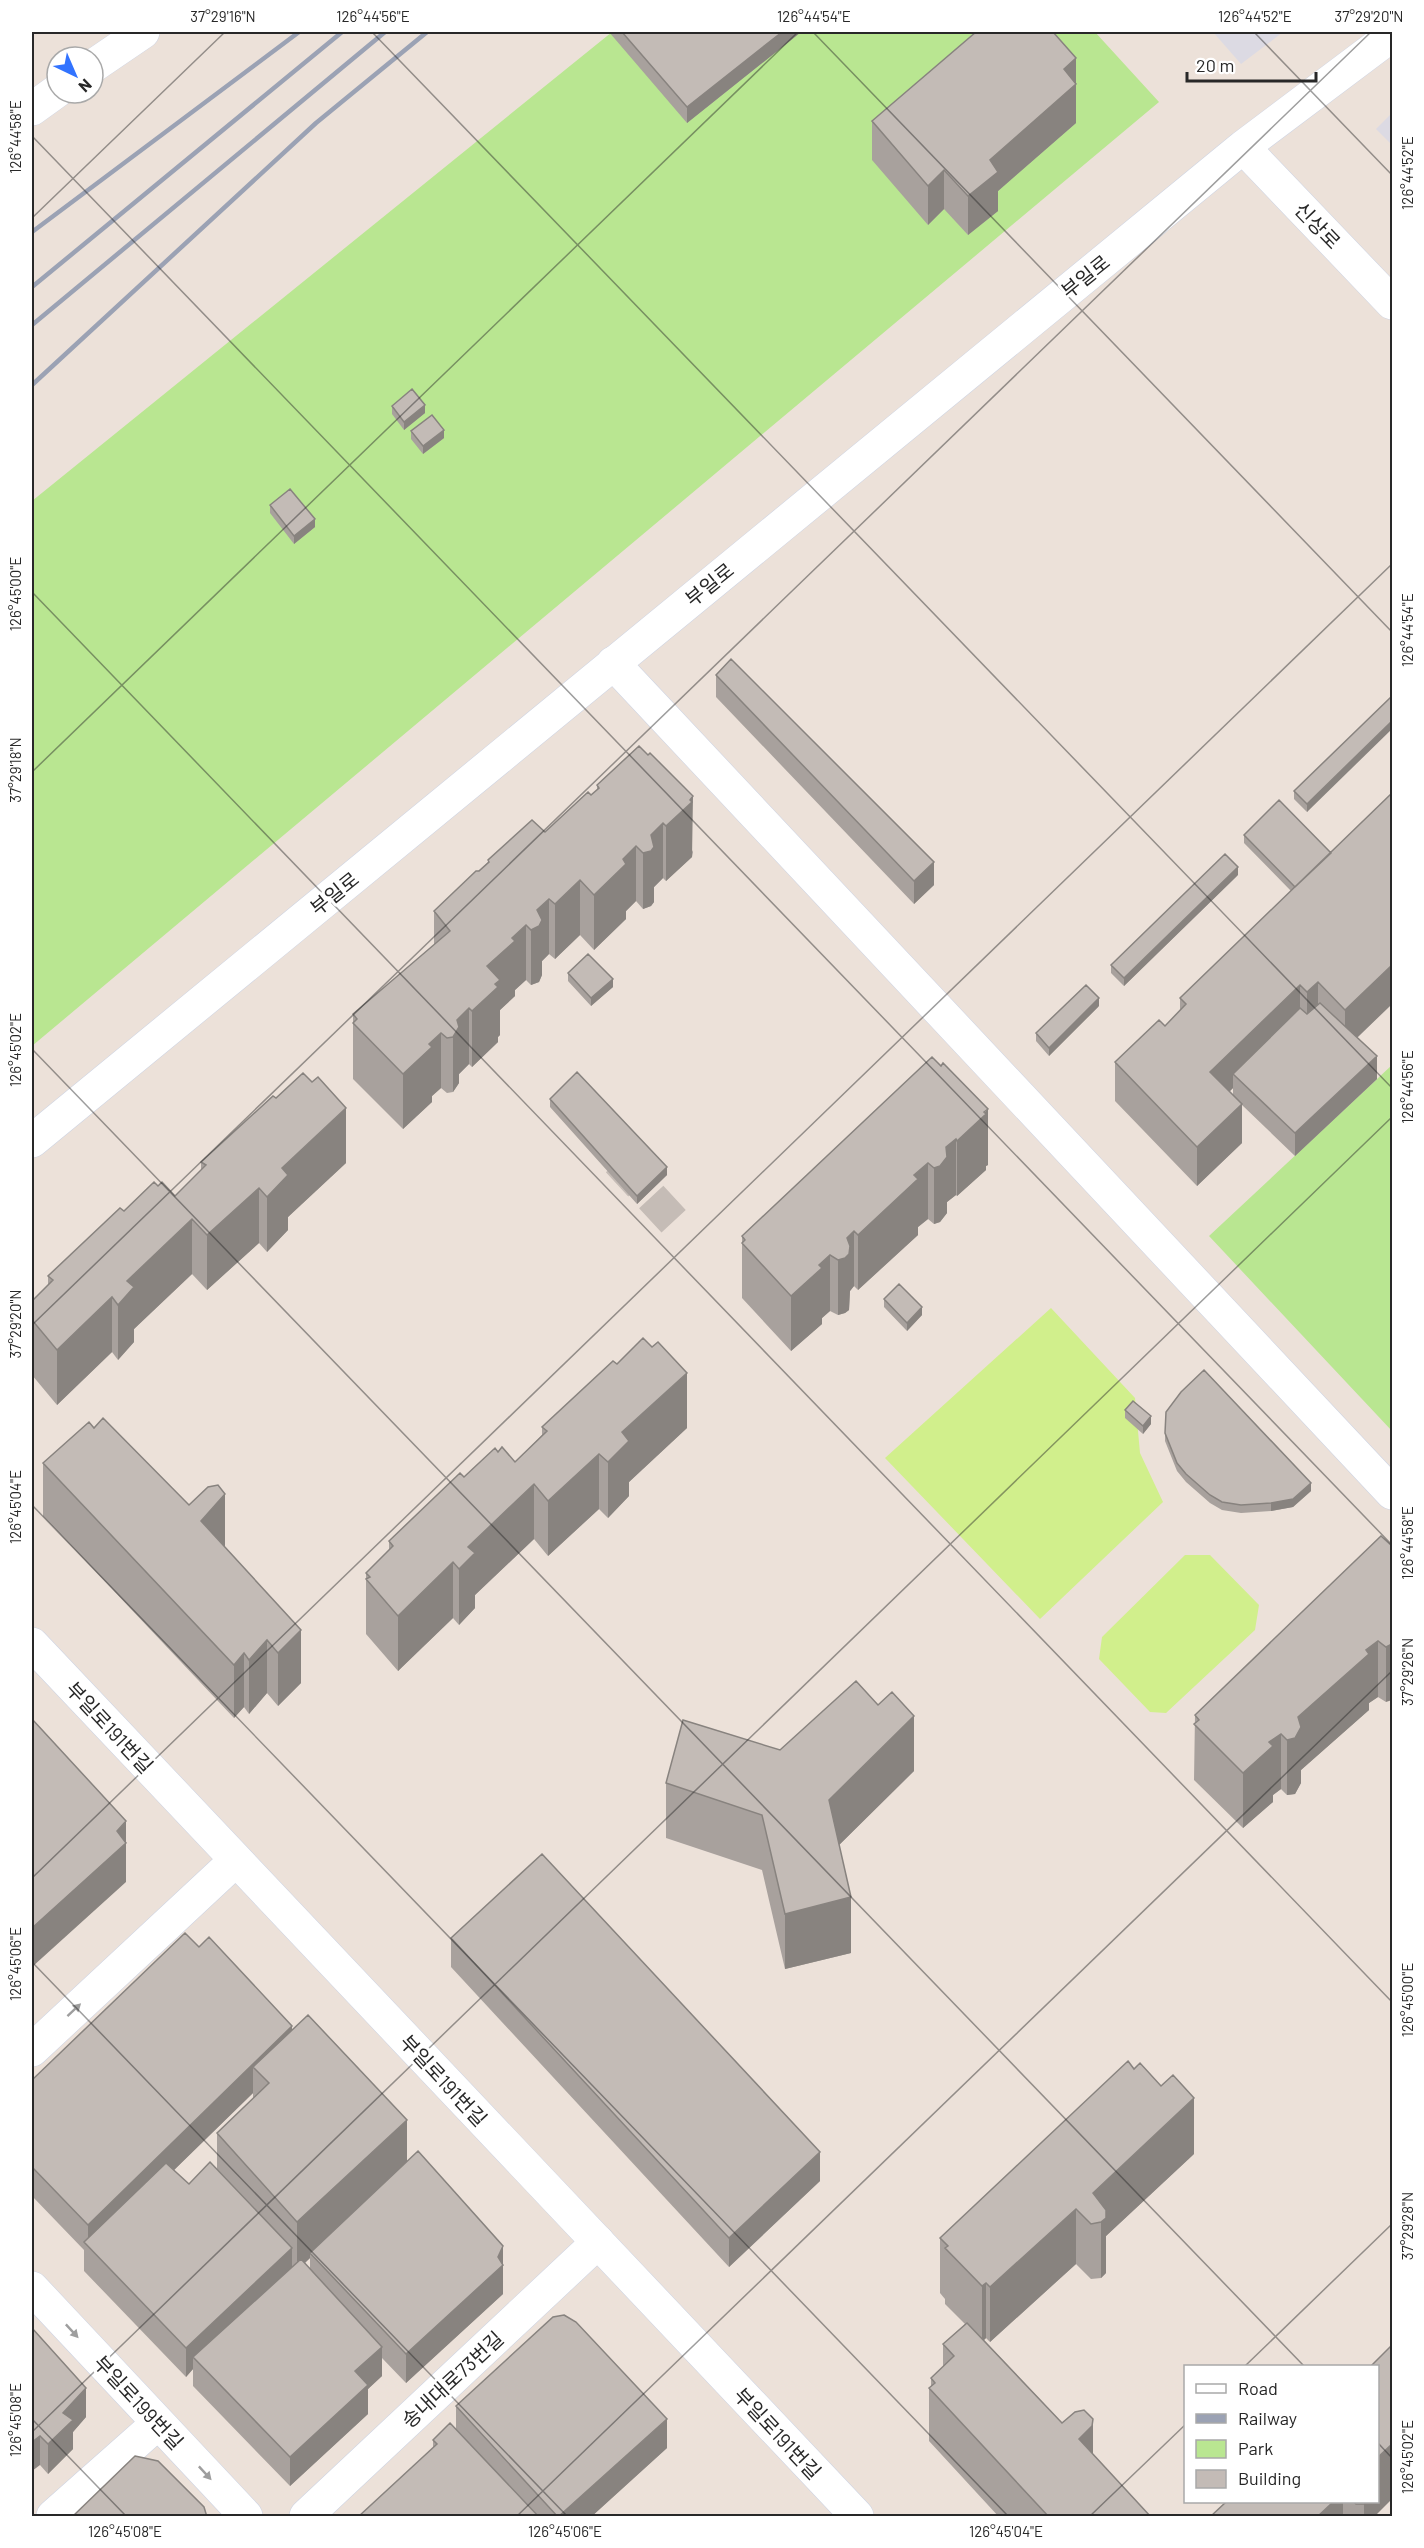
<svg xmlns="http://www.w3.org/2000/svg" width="1424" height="2548" viewBox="0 0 1424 2548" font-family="Barlow,'Noto Sans KR',sans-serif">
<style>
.industrial{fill:#dcdae3}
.green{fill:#b9e691}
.pitch{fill:#d1ef8c}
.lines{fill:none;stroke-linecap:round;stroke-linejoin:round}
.minor-tunnel{stroke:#c5bcb6;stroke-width:33;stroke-dasharray:33 16;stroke-linecap:butt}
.pedestrian-casing{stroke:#ced4e3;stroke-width:34}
.minor-casing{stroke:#ced4e3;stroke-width:34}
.tertiary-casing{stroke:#ced4e3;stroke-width:34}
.pedestrian{stroke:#fff;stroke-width:33}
.minor{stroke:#fff;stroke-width:33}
.tertiary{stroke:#fff;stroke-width:33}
.rail{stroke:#9ba2b4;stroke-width:4.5}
.wall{fill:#a8a19d;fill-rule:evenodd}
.shaded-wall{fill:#88837f}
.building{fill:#c3bbb6;stroke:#88837f;stroke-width:1.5}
.oneway{fill:#9e9e9e}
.ticks{fill:none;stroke:#282828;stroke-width:1.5;stroke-opacity:0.45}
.labels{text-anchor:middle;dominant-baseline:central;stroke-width:6;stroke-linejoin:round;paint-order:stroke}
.street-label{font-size:20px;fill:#282828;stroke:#fff}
.neatline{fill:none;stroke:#282828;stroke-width:2}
.ticks-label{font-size:15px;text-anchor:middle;fill:#282828}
</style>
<rect width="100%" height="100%" fill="#ece1d9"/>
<path class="industrial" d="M1213,32H1283L1241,64Z
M1392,113V145L1376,129Z"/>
<path class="green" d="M612,32H1095L1159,102L32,1046V501Z
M1392,1065V1431L1209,1236Z"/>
<path class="pitch" d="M1051,1308L1135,1398L1140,1453L1163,1502L1040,1619L885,1458Z
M1185,1555H1210L1259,1605L1255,1630L1166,1713L1150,1712L1099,1659L1102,1637Z"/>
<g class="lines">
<path class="minor-tunnel" d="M618,1161L678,1226"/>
<g class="pedestrian-casing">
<path id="pedestrian" d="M613,663L1392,1493
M306,2516L598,2242"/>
</g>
<g class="minor-casing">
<path id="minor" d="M93,66L143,32
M32,109L57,91
M32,1644L857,2516
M32,2050L236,1860
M32,2288L246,2516
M53,2516L158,2423"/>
</g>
<g class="tertiary-casing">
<path id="tertiary" d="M1243,147L1392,303
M32,1141L1243,147L1392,35"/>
</g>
<use href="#pedestrian" class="pedestrian"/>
<use href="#minor" class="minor"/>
<use href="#tertiary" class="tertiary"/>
<path class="rail" d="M32,232L299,32
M32,287L342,32
M32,325L385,32
M32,385L316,123L427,32"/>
</g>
<path class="wall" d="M609,32H801L687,123Z
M1076,58V123L998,191V211L968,235L944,209L928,225L872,160V121Z
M392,406L425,413L404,430L392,414Z
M411,431L444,438L423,454L411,439Z
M270,505L315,527L294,544L270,513Z
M716,675L934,885L914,904L716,697Z
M1392,696L1307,812L1294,799V791Z
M639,746L693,852L692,857L666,881L663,878L654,887V902L651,906L643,909L636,901L626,911V919L594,950L580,935L555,959L549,954L542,961V975L539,982L531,985L526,980L515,990V996L500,1010V1035L498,1037V1042L472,1067L469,1064L459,1074V1083L453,1092L447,1093L441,1088L432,1096V1102L403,1129L353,1079V1014L434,945V911L488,862V860L545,832L597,791V785Z
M1392,793V1004L1357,1038L1377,1079L1295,1156L1242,1105V1143L1197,1186L1115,1101V1062L1165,1026L1180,1011V998L1291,891L1244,843V835L1331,853ZM1233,1088V1095L1229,1092Z
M1238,875L1124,986L1111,973V965Z
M568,973L613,987L591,1006L568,981Z
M1099,1006L1049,1056L1036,1041V1033Z
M932,1057L988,1165L986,1166V1170L957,1196L956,1195L947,1202V1213L940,1222L934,1224L928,1219L918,1227V1235L858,1290L854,1286L850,1291L849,1310L845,1313L838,1315L830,1311L822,1318V1324L791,1351L742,1298V1236Z
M550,1099L667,1175L637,1204L550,1107Z
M201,1162L346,1163L288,1217V1230L267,1252L259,1243L207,1290L192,1274L134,1329V1342L118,1360L112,1352L57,1405L32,1375V1301L48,1285V1276L124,1211L158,1186L175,1196L201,1170Z
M884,1299L922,1315L907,1331L884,1307Z
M1125,1410L1151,1424L1143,1434L1125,1418Z
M542,1427L687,1428L629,1482V1496L608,1518L599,1509L548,1556L534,1539L475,1595V1608L459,1625L453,1618L398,1671L366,1634V1573L389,1550V1541L464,1477L498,1452L515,1462L542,1435Z
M1165,1433L1311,1491L1293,1507L1271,1511L1241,1513L1222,1510L1210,1503L1186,1482L1177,1471L1165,1441Z
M43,1463L225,1547L301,1683L278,1706L267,1693L249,1714L244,1707L234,1718L43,1516Z
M1392,1546L1386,1702L1378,1697L1369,1703V1710L1301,1770V1783L1295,1794L1287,1795L1281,1789L1273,1795V1802L1243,1828L1194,1780L1195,1715Z
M780,1750L914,1771L839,1845L851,1953L785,1969L762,1870L666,1838V1783Z
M451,1938L820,2181L729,2267L451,1967Z
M199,1947L292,2030L407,2161L503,2294L406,2383L382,2358V2376L368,2389V2414L290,2486L193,2386V2369L186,2377L84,2271V2250L32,2196V2080ZM253,2093V2099L217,2133V2169L189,2184L174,2170ZM310,2258V2269L305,2263Z
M1194,2154L1106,2236V2273L1101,2278L1091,2279L1076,2264L990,2342L986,2338L984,2340L1062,2423L1093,2454L1151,2517H999L929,2441V2388L931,2386V2378L943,2367V2344L965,2324L945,2304V2299L940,2293V2238Z
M32,2328L86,2417L73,2432V2449L48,2474L40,2465Z
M456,2406L667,2448L591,2517H358L433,2448V2440L456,2429Z
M1226,2502H1377L1374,2517H1210Z"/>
<path class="shaded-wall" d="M782,32H801L687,123V107Z
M1076,58V123L998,191V211L968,235V196L990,160L1064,69Z
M944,170V209L928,225V186Z
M425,405V413L404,430V422Z
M444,430V438L423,454V446Z
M315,519V527L294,544V536Z
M1392,721V729L1307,812V804Z
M693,796L692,857L666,881V826Z
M663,823V878L654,887V902L651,906L643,909V853L651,835Z
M636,846V901L626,911V919L594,950V895L623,859Z
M934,862V885L914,904V881Z
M1238,867V875L1124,986V978Z
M580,880V935L555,959V904Z
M549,899V954L542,961V975L539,982L531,985V930L537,910Z
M526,925V980L515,990V996L500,1010V1035L498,1037V1042L472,1067V1011L487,966L512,938Z
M1392,965V1004L1345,1049V1010Z
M613,979V987L591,1006V998Z
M1318,982V1021L1307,1031V992Z
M1300,985V1024L1233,1074V1088L1210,1111V1072Z
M1099,998V1006L1049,1056V1048Z
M469,1008V1064L459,1074V1083L453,1092V1037L457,1020Z
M441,1033V1088L432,1096V1102L403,1129V1074L429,1044Z
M1377,1056V1079L1295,1156V1133Z
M1242,1104V1143L1197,1186V1147Z
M346,1108V1163L288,1217V1230L267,1252V1197L282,1168Z
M988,1109V1165L986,1166V1170L957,1196V1141Z
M956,1139V1195L947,1202V1213L940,1222L934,1224V1168L946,1147Z
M928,1163V1219L918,1227V1235L858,1290V1235L914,1175Z
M667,1167V1175L637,1204V1196Z
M259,1188V1243L207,1290V1235Z
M192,1219V1274L134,1329V1342L118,1360V1305L127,1281Z
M854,1231V1286L850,1291L849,1310L845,1313L838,1315V1260L847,1238Z
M830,1255V1311L822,1318V1324L791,1351V1296L819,1265Z
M112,1297V1352L57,1405V1350Z
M922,1307V1315L907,1331V1323Z
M687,1373V1428L629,1482V1496L608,1518V1462L622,1432Z
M1151,1416V1424L1143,1434V1426Z
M599,1454V1509L548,1556V1501Z
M1311,1483V1491L1293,1507L1271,1511V1503Z
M534,1484V1539L475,1595V1608L459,1625V1569L468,1547Z
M225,1494V1547L201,1521Z
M453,1562V1618L398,1671V1616Z
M301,1630V1683L278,1706V1653Z
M267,1640V1693L249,1714V1660Z
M1378,1641V1697L1369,1703V1710L1301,1770V1783L1295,1794L1287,1795V1740L1298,1717L1366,1650Z
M1392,1644V1700L1386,1702V1647Z
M244,1653V1707L234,1718V1665Z
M914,1716V1771L829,1855V1800Z
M1281,1734V1789L1273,1795V1802L1243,1828V1773L1269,1742Z
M126,1821V1882L32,1967V1928Z
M851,1897V1953L785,1969V1914Z
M292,2026V2055L253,2067V2093L92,2250L88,2246V2225Z
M1194,2098V2154L1106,2236V2273L1101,2278V2222L1093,2193Z
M407,2120V2168L310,2253V2258L297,2270V2222Z
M820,2152V2181L729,2267V2238Z
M1076,2209V2264L990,2342V2287Z
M503,2246V2294L406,2383V2354L498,2257Z
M292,2248V2277L193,2357V2369L186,2377V2348Z
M986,2283V2338L982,2342V2286Z
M382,2347V2376L368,2389V2414L290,2486V2457L355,2371Z
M86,2388V2417L73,2432V2449L48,2474V2444L63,2413Z
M667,2419V2448L591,2517H558Z
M1093,2419V2472L1079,2439Z
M40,2436V2465L32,2471V2442Z
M1392,2444V2499L1374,2517H1364V2504L1358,2502H1377V2458Z
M1333,2502H1343V2517H1317Z"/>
<path class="building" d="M622,32H782L687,107Z
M976,32H1053L1076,58L1064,69L1076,84L990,160L998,172L968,196L944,170L928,186L872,121Z
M412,389L425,405L404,422L392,406Z
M432,415L444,430L423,446L411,431Z
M290,489L315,519L294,536L270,505Z
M731,659L934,862L914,881L716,675Z
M1392,696V721L1307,804L1294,791Z
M639,746L648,755L650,753L693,796L690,800L692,802L666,826L663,823L651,835L654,847L651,851L643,853L636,846L623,859L626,864L594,895L580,880L555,904L549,899L537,910L542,920L539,926L531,930L526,925L512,938L515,941L487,966L500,980L495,984L498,987L472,1011L469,1008L457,1020L459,1027L453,1037L447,1038L441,1033L429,1044L432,1047L403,1074L353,1023L357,1019L353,1014L450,931L434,911L476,871H479L489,862L488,860L532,820L545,832L588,792L591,795L599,788L597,785Z
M1392,793V965L1345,1010L1318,982L1307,992L1300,985L1210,1072L1242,1104L1197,1147L1115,1062L1159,1020L1165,1026L1186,1004L1180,998Z
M1279,800L1331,853L1295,887L1244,835Z
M1225,854L1238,867L1124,978L1111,965Z
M588,954L613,979L591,998L568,973Z
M1086,985L1099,998L1049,1048L1036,1033Z
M1320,1003L1377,1056L1295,1133L1233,1074L1300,1008L1307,1014Z
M932,1057L941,1066L943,1063L988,1109L984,1112L986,1114L957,1141L956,1139L946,1147L947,1157L940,1166L934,1168L928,1163L914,1175L918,1179L858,1235L854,1231L847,1238L850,1246L849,1254L845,1258L838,1260L830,1255L819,1265L822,1268L791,1296L742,1243L745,1240L742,1236Z
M577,1072L667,1167L637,1196L550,1099Z
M303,1073L312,1082L318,1077L346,1108L282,1168L288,1175L267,1197L259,1188L207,1235L192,1219L127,1281L134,1287L118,1305L112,1297L57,1350L32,1320V1301L53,1280L48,1276L120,1208L124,1211L154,1182L158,1186L162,1182L175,1196L206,1165L201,1162L273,1096L276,1098Z
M899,1284L922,1307L907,1323L884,1299Z
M643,1338L652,1347L658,1342L687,1373L622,1432L629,1441L608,1462L599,1454L548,1501L534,1484L468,1547L475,1553L459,1569L453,1562L398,1616L366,1579L370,1577L366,1573L393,1546L389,1541L460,1473L464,1477L495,1448L498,1452L502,1447L515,1462L547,1431L542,1427L613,1361L617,1364Z
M1204,1370L1311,1483L1293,1499L1271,1503L1241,1505L1222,1502L1210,1495L1186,1474L1177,1463L1165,1433L1166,1412L1181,1392Z
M1133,1401L1151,1416L1143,1426L1125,1410Z
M103,1418L189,1505L208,1487L218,1485L225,1494L201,1521L301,1630L278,1653L267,1640L249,1660L244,1653L234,1665L43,1463L89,1422L94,1428Z
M1381,1536L1392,1546V1545V1644L1386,1647L1378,1641L1366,1650L1369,1654L1298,1717L1301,1727L1295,1738L1287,1740L1281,1734L1269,1742L1273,1746L1243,1773L1194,1724L1199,1720L1195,1715Z
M856,1681L878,1705L892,1692L914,1716L829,1800L851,1897L785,1914L762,1815L666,1783L683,1720L780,1750Z
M32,1719L126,1821L117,1831L126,1843L32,1928Z
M542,1854L820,2152L729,2238L451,1938Z
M185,1933L199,1947L209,1937L292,2026L88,2225L32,2167V2080Z
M308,2015L407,2120L297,2222L217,2133L269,2083L253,2067Z
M1128,2061L1134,2069L1140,2063L1161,2086L1173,2075L1194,2098L1093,2193L1106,2210V2218L1101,2222L1091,2224L1076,2209L990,2287L986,2283L982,2286L945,2248L948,2246L940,2238Z
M418,2151L503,2246L498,2257L503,2265L406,2354L310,2253Z
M210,2162L292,2248L186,2348L84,2242L166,2163L189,2184Z
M301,2259L382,2347L355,2371L368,2385L290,2457L193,2357Z
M564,2315L576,2322L667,2419L558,2517L456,2406L553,2317Z
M967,2323L1062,2423L1075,2412L1084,2410L1093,2419L1092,2426L1079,2439L1151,2517H1049L929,2388L935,2383L931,2378L954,2356L943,2344Z
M32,2328L86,2388L63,2413L73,2420L48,2444L40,2436L32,2442Z
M1392,2345V2444L1377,2458V2367H1370Z
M450,2423L539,2517H358L437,2444L433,2440Z
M135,2456L158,2461L204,2507L207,2517H72Z
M1226,2502H1333L1317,2517H1210Z
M1354,2502H1367L1364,2504H1356Z"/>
<defs><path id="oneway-solid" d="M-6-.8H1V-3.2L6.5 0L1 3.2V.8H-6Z" transform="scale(1.5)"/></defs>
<g class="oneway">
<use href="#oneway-solid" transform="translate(74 2010) rotate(-43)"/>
<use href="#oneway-solid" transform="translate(72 2331) rotate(47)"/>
<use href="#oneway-solid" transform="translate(205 2473) rotate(47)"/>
</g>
<path class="ticks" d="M372,32L1392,1088M813,32L1392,632M1254,32L1392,175M32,136L1392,1545M32,218L225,32M32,592L1392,2002M32,772L798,32M32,1049L1304,2366M32,1325L1371,32M32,1505L1008,2516M32,1878L1392,564M32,1962L567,2516M1245,2366L1392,2224M32,2419L126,2516M32,2432L1392,1117M1378,2443L1392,2458M517,2516L1392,1671M1090,2516L1186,2424"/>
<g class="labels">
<g class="street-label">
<text transform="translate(1318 225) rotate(46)">신상로</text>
<text transform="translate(1085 276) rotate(-39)">부일로</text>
<text transform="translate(709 584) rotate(-39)">부일로</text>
<text transform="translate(334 893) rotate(-39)">부일로</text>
<text transform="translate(110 1727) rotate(47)">부일로191번길</text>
<text transform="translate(444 2080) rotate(47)">부일로191번길</text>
<text transform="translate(452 2379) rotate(-43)">송내대로73번길</text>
<text transform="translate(139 2402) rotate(47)">부일로199번길</text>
<text transform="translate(778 2433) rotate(47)">부일로191번길</text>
</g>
</g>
<rect width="1424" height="2548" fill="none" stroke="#ffffff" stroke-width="66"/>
<rect x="1184" y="2365" width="195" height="138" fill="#ffffff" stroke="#a9a9a9" stroke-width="1.5"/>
<rect x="1196" y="2384" width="30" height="9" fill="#ffffff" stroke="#a9a9a9" stroke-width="1.5"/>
<text x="1238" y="2395" font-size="18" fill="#282828">Road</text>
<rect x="1196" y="2414" width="30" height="9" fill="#9ba2b4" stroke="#a9a9a9" stroke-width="1.5"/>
<text x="1238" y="2425" font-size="18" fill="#282828">Railway</text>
<rect x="1196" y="2440" width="30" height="18" fill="#b9e691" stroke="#a9a9a9" stroke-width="1.5"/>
<text x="1238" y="2455" font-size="18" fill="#282828">Park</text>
<rect x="1196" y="2470" width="30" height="18" fill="#c3bbb6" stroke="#a9a9a9" stroke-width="1.5"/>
<text x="1238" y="2485" font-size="18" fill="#282828">Building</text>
<g transform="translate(75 75) rotate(136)"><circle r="28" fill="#ffffff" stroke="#a9a9a9" stroke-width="1.5"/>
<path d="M0-4.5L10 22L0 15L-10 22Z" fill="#3273ff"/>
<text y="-9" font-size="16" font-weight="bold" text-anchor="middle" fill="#282828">N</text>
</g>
<path d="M1187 72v9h129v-9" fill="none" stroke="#282828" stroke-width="3"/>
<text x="1196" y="72" font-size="18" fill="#282828" stroke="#ffffff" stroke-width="4.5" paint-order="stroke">20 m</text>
<rect x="33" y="33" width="1358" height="2482" class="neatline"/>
<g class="ticks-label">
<text x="223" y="22">37°29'16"N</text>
<text x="373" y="22">126°44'56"E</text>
<text x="814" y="22">126°44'54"E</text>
<text x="1255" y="22">126°44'52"E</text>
<text x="1369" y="22">37°29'20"N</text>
<text transform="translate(16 137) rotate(-90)" y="5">126°44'58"E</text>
<text transform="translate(1408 173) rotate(-90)" y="5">126°44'52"E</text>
<text transform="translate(16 594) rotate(-90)" y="5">126°45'00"E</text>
<text transform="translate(1408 630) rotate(-90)" y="5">126°44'54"E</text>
<text transform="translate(16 770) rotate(-90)" y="5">37°29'18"N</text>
<text transform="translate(16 1050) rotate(-90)" y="5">126°45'02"E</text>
<text transform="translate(1408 1087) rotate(-90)" y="5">126°44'56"E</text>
<text transform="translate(16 1324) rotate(-90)" y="5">37°29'20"N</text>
<text transform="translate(16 1507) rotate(-90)" y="5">126°45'04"E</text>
<text transform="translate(1408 1543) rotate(-90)" y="5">126°44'58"E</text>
<text transform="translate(1408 1672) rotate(-90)" y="5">37°29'26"N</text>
<text transform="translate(16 1964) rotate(-90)" y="5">126°45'06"E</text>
<text transform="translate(1408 2000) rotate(-90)" y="5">126°45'00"E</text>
<text transform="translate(1408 2226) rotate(-90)" y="5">37°29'28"N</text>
<text transform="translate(16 2420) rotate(-90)" y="5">126°45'08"E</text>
<text transform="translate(1408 2457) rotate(-90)" y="5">126°45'02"E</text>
<text x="125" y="2537">126°45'08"E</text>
<text x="565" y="2537">126°45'06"E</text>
<text x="1006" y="2537">126°45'04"E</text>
</g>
</svg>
